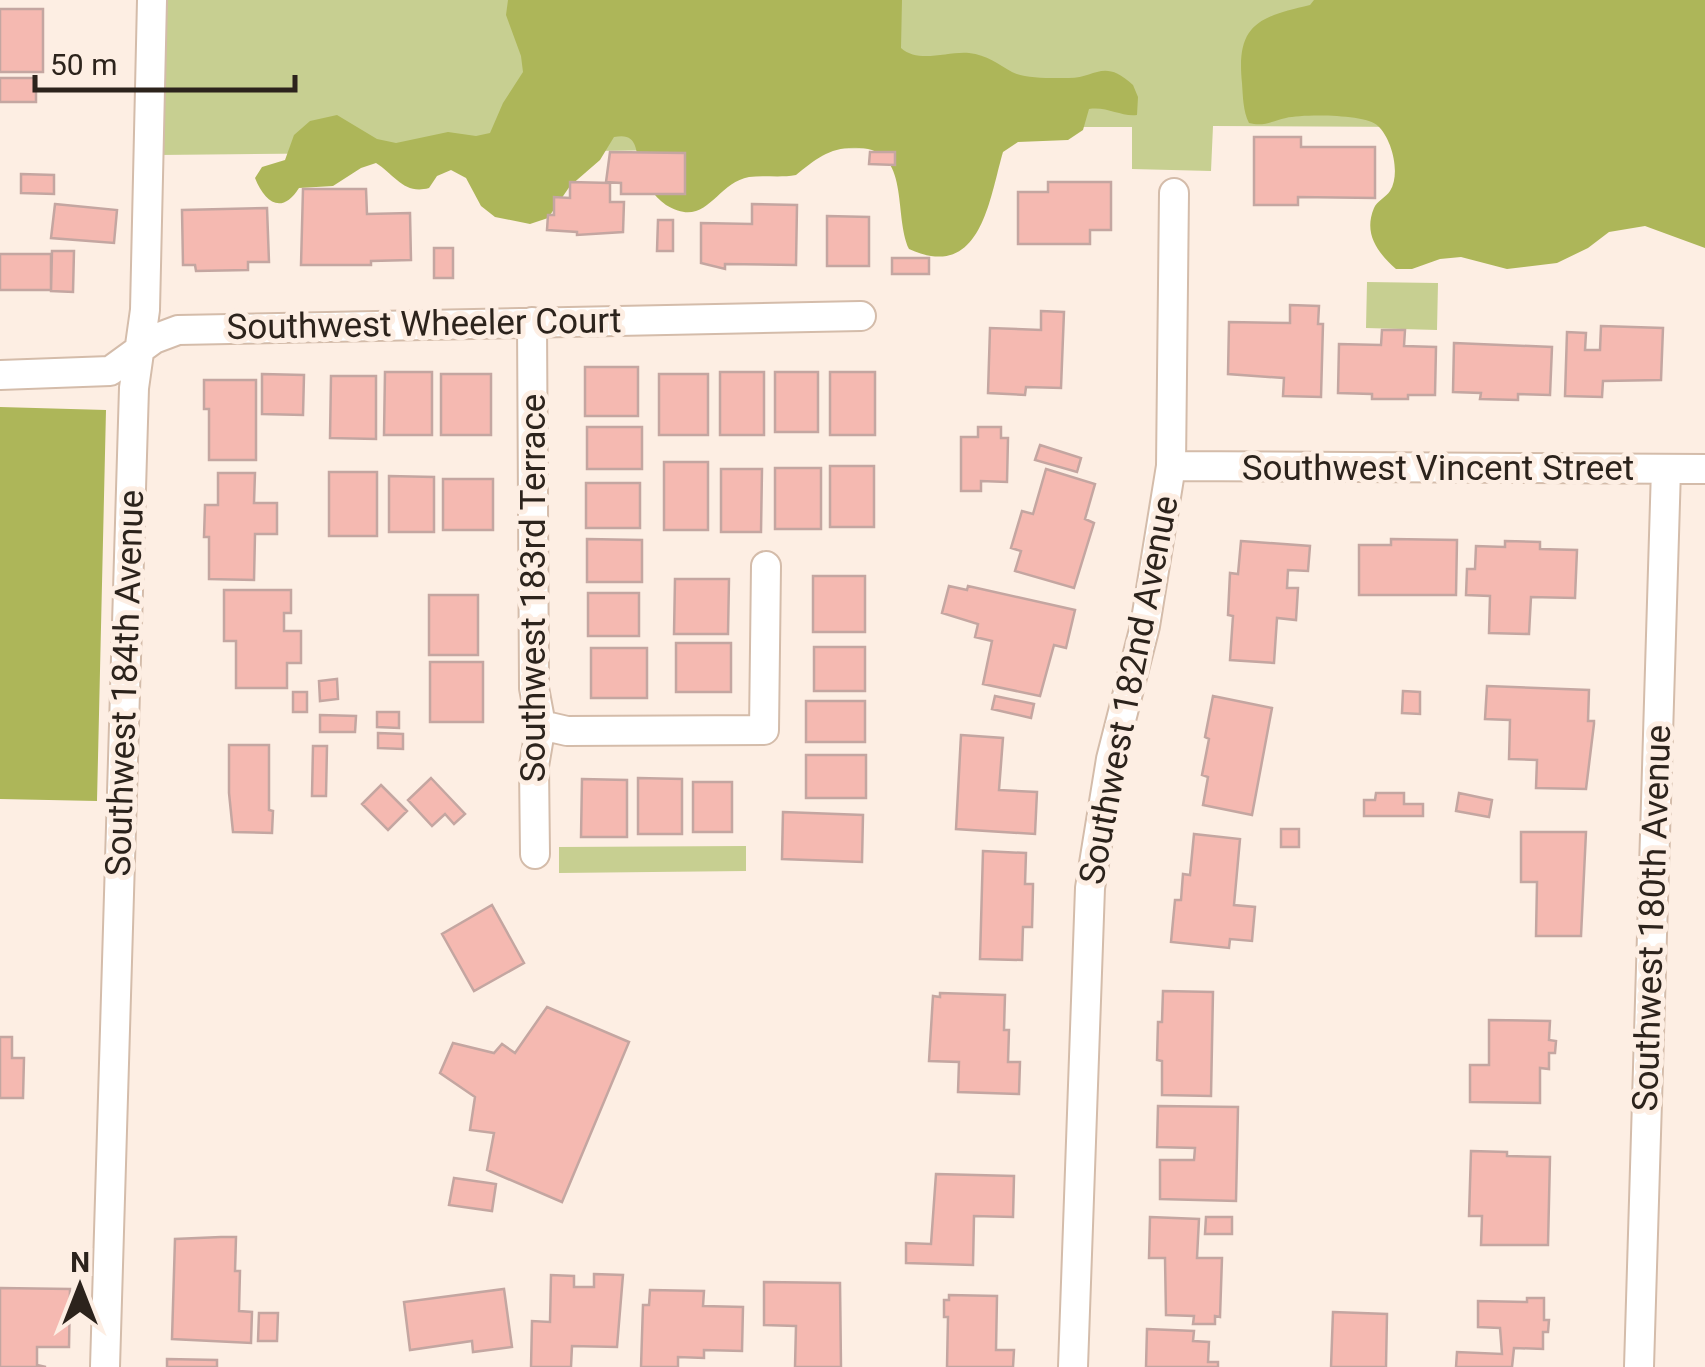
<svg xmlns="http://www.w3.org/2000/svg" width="1705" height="1367" viewBox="0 0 1705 1367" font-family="Roboto,sans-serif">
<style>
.green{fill:#c7cf91}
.forest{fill:#adb659}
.building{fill:#f5b9b1;stroke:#c4a6a1;stroke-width:2.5}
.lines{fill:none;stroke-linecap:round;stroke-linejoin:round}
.street-casing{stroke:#d4bcaa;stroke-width:32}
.street{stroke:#fff;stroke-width:28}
.labels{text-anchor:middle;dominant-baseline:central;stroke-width:10;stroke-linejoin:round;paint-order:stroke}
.street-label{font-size:35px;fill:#2c231c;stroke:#fdeee3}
</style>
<rect width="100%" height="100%" fill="#fdeee3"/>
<path class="green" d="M163,0H1546L1413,127L1213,126L1211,171L1132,169V127H893L892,148L158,155Z
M1367,282L1438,283L1437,330L1366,328Z
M746,846V871L559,873V847Z"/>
<path class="forest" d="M508,0H902L901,48C919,64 947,51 969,53C987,55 998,64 1012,72C1025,79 1052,78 1067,78C1095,79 1103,57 1133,85L1138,97L1137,115C1121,117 1107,106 1089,109L1083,130L1068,140L1018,142L1003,152C989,200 981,282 909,249C893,214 911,150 859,148C831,146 816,159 796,175C780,178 764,175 749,177C715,183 707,230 666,205C653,196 644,181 640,166C635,150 638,132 614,137L600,160L570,186L548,218L530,224L495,217L481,206L466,178L451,170L437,176L429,188C404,195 395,175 376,163L361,168L333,186L299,188C282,215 265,203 255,178L262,167L285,160L294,135L310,121L337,115L377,139L396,143L448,132L476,136L490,133L503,103L523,72L521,56L506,15Z
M1314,0H1705V248L1645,226L1609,232L1588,248L1557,263L1507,269L1461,257L1440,259L1412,269H1396C1378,253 1363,234 1374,208C1377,201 1386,197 1390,191C1401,174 1392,139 1378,126C1366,114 1304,114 1286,118C1272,121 1264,127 1249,123C1243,111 1243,97 1242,83C1236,25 1258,17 1310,5Z
M0,407L106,410L97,801L0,799Z"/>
<path class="building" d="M0,9H43V72H0Z
M0,78H36V102H0Z
M1254,137H1301V147H1375V198L1298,197V205H1254Z
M610,152L685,153V194H621V183L606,182Z
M870,152H895V165L869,164Z
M21,174L54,175V194L21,193Z
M570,182L610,183V202H624L623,232L577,235V232L547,230L548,215H554V197L570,198Z
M1048,182H1111V230H1090V244H1018V192H1048Z
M303,189H366L367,214L410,213L411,260L371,261V265H301Z
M55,204L117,210L114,243L51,238Z
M752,204L797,205L796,265L725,264V269L701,263V223L752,224Z
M267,208L269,262H248V270L196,271L195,265H183L182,210Z
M827,216L869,217V266H827Z
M658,220H673V251H657Z
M434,248H453V278H434Z
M52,251H74L73,292L51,291Z
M0,254H51V290H0Z
M892,258H929V274H892Z
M1290,305L1319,306L1318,324H1323L1321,397L1283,396L1284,378L1228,374L1229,322L1290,323Z
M1041,311L1064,312L1061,388L1026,387L1025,395L988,393L990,328L1041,330Z
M1601,326L1663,328L1661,380L1603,381L1602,397L1565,396L1567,332L1586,333L1585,350H1600Z
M1382,330H1405L1404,346L1436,347L1435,395H1408V399H1372V394L1338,393L1339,344L1381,345Z
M1454,343L1552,347L1550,395L1518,394V400L1480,399L1481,393L1453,392Z
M585,367H638V416H585Z
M385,372H432V435H384Z
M720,372H764V435H720Z
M775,372H818V432H775Z
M830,372H875V435H830Z
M262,374L304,375L303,415L262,414Z
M441,374H491V435H441Z
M659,374H708V435H659Z
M331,376H376V439L330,438Z
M204,380H256V460H209V409H204Z
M587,427H642V469H587Z
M978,427H1001V438H1008L1007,482L981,481V491H961V437H978Z
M1040,445L1081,458L1077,472L1035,460Z
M664,462H708V530H664Z
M830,466H874V527H830Z
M775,468H821V529H775Z
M721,469H762L761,532H721Z
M1046,469L1095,484L1085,519L1094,523L1074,588L1015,571L1021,551L1011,548L1022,511L1033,514Z
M329,472H377V536H329Z
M218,473H255L254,503H277V534H255L254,580L209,579V537H204L205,505H218Z
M389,476L434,477V532H389Z
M443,479H493V530H443Z
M586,483H640V528H586Z
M587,539L642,540V582H587Z
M1391,539L1457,540L1456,595H1359V545H1391Z
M1241,541L1310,546L1308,571L1288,570L1287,588H1298L1296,620L1277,618L1274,663L1230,660L1233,616L1228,615L1230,573L1238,574Z
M1505,541L1540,542V549L1577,550L1575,598L1531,597L1529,634L1489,633L1490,596L1466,595L1467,569H1475L1476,546L1505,547Z
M813,576H865V632H813Z
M675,579H729L728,634H674Z
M949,586L967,590L968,586L1075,610L1066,648L1054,645L1040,696L983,684L992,641L975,637L978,624L942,613Z
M224,590H291V613H284V631H301V663H287V688H236V641H224Z
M588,593H639V636H588Z
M429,595H478V655H429Z
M676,643H731V692H676Z
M814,647H865V691H814Z
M591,648H647V698H591Z
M430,662H483V722H430Z
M337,679L338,699L320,701L319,681Z
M1487,686L1589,690L1588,721H1594V724L1586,789L1536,788L1537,760L1509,759L1510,720L1485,719Z
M1403,691L1420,692V714L1402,713Z
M293,692H307V712H293Z
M995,696L1034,704L1031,718L992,709Z
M1213,696L1272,708L1252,815L1203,805L1208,777L1202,775L1209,739L1205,737Z
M806,701H865V742H806Z
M377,712H399V728L377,727Z
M320,715L356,716L355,732H320Z
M378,733L403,734V749L378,748Z
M961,735L1003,738L999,790L1037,792L1035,834L956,829Z
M229,745H269V810L273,811L272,833L233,832L229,793Z
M313,746H327L326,796H312Z
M806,755H866V798H806Z
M431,778L465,814L454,824L445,814L432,826L408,800Z
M638,778L682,779V834H638Z
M582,779L627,780V837H581Z
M693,782H732V832H693Z
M381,785L407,811L388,830L362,804Z
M1376,793H1404V804H1423V816H1364V800H1375Z
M1459,793L1492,800L1489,817L1456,811Z
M783,812L863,815L862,862L782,859Z
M1281,829H1299V847H1281Z
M1521,832H1586L1581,936H1536L1537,882H1521Z
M1194,834L1240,839L1234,905L1255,907L1252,941L1230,939L1229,948L1171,942L1175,900H1181L1183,874L1190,875Z
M983,851L1026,853L1025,884H1033V887L1032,927H1023L1022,960L980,959Z
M492,905L524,963L474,991L442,934Z
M1163,991L1213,992L1211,1096L1162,1095V1061L1157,1060L1158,1022H1162Z
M940,993L1005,995L1004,1030H1009L1008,1062H1020L1019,1094L958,1092L959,1062L929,1061L933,996L940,997Z
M547,1007L629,1042L562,1202L487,1170L494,1133L470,1130L475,1097L440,1073L453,1043L494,1053L502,1044L515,1053Z
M1489,1020L1550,1021L1549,1040L1556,1041L1555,1053H1549V1069L1540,1068V1103L1470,1102V1065H1489Z
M0,1037H12V1058H24L23,1098H0Z
M1158,1106L1238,1107L1236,1201L1160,1199V1160H1194L1195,1148L1157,1147Z
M1471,1151L1507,1152V1156L1550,1157L1548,1245H1481L1482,1216H1469Z
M936,1174L1014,1176L1013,1217L974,1216L973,1265L906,1263V1243L931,1244Z
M454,1178L496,1184L492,1211L449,1205Z
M1150,1217L1199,1219L1197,1258H1222L1220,1317L1215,1316V1324H1193L1194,1316L1166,1315L1165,1258H1149Z
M1206,1217H1232V1234H1205Z
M221,1237H236L235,1271H240L239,1311L252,1312L251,1343L172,1339L175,1239Z
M594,1274L623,1275L617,1347L572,1346L571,1367H531L532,1321L550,1322L551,1275L574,1276V1287H594Z
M764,1282L840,1283L841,1367H795L796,1326L764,1325Z
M0,1288L70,1289L69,1347H37V1365L46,1367H0Z
M504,1289L512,1347L473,1352L472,1341L410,1350L404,1302Z
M650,1290L704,1291L703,1306L743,1307L742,1351L704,1350V1358L678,1357V1367H641L643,1305H649Z
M949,1295L997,1296L996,1350H1014L1013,1367H947L948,1317H944V1300H949Z
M1527,1298H1544V1320H1549L1548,1332H1543V1349L1514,1348L1512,1367H1456L1457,1352L1502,1354L1500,1328L1478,1327V1301L1527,1302Z
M1333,1312L1387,1314L1386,1367H1331Z
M259,1313H278L277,1341H258Z
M1147,1329L1194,1331L1193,1341L1209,1342L1208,1362H1218V1367H1146Z
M167,1359L217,1360V1367H167Z"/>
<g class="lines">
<g class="street-casing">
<path id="street" d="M532,322L534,688L541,725L534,766L535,854
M0,375L110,371L154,339L178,330L861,316
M1171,466L1705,469
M541,725L567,731L764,730L766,566
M105,1367L134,388L145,310L152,0
M1073,1367L1090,888L1111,759L1145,626L1171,466L1174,193
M1639,1367L1666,469"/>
</g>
<use href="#street" class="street"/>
</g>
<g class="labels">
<g class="street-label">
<text transform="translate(424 324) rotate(-1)">Southwest Wheeler Court</text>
<text x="1438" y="468">Southwest Vincent Street</text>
<text transform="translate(533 588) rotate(-90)">Southwest 183rd Terrace</text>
<text transform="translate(125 683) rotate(-88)">Southwest 184th Avenue</text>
<text transform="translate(1129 690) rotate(-79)">Southwest 182nd Avenue</text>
<text transform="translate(1652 918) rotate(-88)">Southwest 180th Avenue</text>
</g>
</g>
<g transform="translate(80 1287)" stroke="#fdeee3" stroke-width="8" paint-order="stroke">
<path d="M0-8L18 38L0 25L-18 38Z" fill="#2c231c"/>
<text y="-15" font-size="28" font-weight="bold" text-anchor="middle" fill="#2c231c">N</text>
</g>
<path d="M35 75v15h260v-15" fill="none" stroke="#2c231c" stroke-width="5"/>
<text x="50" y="75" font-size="30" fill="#2c231c" stroke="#fdeee3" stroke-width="8" paint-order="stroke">50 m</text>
</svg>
